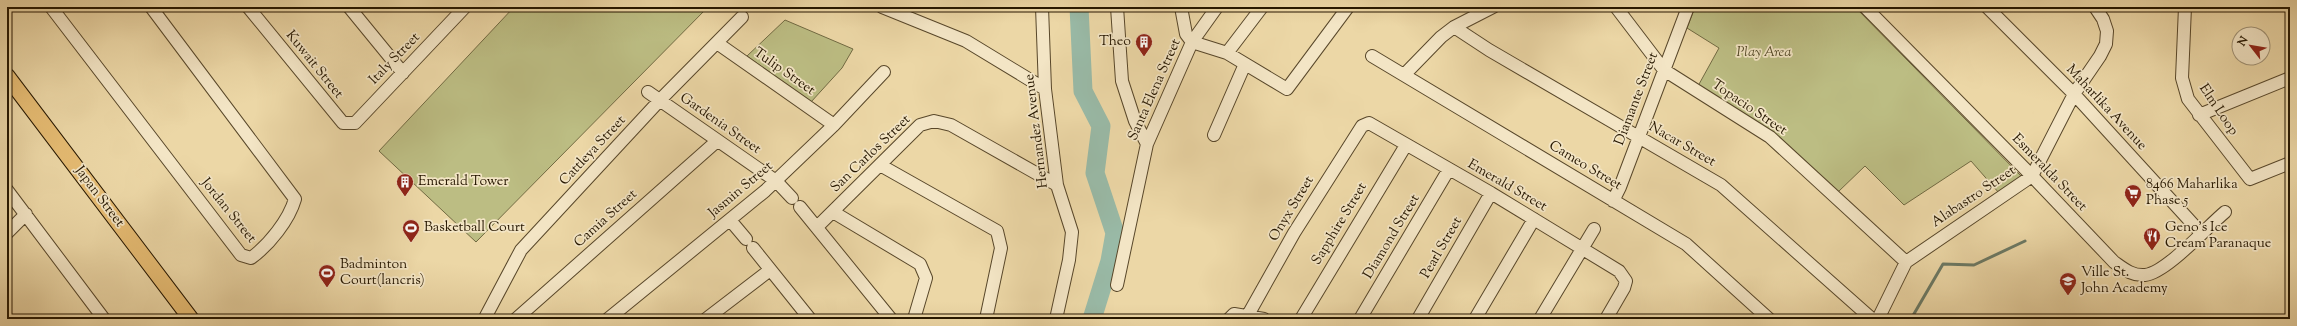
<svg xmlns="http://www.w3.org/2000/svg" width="2297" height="326" viewBox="0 0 2297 326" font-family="'Sorts Mill Goudy',serif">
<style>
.green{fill:#bcbd83;stroke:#716a42}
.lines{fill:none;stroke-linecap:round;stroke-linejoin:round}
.stream{stroke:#6b7964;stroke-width:3}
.river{stroke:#99baa7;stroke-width:19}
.minor-casing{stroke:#58472a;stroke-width:14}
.major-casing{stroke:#261700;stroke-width:17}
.minor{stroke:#f3e5c5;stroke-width:12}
.major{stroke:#e6bc73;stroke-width:15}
.labels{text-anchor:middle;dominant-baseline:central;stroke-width:3.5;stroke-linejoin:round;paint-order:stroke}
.poi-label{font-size:14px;fill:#261700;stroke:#f3e5c5;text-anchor:start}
.park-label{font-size:14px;font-style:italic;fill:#534927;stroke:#f3e5c5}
.street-label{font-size:14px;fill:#261700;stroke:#f3e5c5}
</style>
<rect width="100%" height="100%" fill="#ecd7a6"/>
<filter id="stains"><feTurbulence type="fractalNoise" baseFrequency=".005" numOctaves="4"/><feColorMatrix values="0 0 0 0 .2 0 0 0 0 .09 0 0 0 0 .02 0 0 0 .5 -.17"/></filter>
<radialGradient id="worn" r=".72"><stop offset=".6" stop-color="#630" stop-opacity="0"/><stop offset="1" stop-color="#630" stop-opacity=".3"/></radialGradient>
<path class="green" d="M514,7H708L476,242L379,151Z
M1695,7H1855L2021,176L1999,193L1971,161L1904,205L1865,166L1838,192L1698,86L1719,48L1687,28Z
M785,20L853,49L842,68L811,102L747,56Z"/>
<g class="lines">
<path class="stream" d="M1911,319L1943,264L1974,265L2025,241"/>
<path class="river" d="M1079,7L1083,91L1101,126L1095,173L1115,233L1110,261L1092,319"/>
<g class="minor-casing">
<path id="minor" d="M51,7L241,255L251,258C269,245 289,220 295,199L151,7
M248,7L343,123H355L465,7
M349,7L403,73
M882,7L966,41L1045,89
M1042,7L1045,89L1057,185L1072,232L1069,260L1056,319
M1117,7L1122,81L1135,121L1147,144
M1181,7L1186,34L1192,42L1227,53L1287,89L1348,7
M1616,7L1664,70L1770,137L1906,262
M1865,7L2032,176L2114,262C2124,269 2132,276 2145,275C2166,273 2207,227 2225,212
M1987,7L2074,94L2201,233
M2185,7L2182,78L2188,99L2250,179L2290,163
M1454,27L1489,50L1721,185L1872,319
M717,43L834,125
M1227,53L1262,7
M1372,56L1686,244L1769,319
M1404,75L1441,37L1454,27L1493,7
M648,92L776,181L792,198
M2199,115L2290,78
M1214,135L1245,64
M880,165L997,231L1001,248L986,319
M7,190L104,319
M1613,201L1620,187L1688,7
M800,207L891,319
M833,212L920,264L926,278L914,319
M730,220L746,239
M817,227L920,125L934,121L951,125L1057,185
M7,233L26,214
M753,248L810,319
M1117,285L1147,144L1192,42L1217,7
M1248,315L1294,233L1362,126L1369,123L1491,193L1619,271L1626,281L1624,288L1606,319
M487,319L486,316L521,250L660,100L742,17
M516,319L717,141
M608,319L765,191L834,125L884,72
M706,319L770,270
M1229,319L1234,314L1264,319
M1301,319L1406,145
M1360,319L1449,169
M1418,319L1491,193
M1475,319L1534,219
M1540,319L1594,229
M1878,319L1906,262L2032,176L2074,94L2100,56L2106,44L2107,31L2103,19L2095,7"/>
</g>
<g class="major-casing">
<path id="major" d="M7,76L191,319"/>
</g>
<use href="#minor" class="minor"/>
<use href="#major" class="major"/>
</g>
<defs>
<g id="building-pin" transform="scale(0.9)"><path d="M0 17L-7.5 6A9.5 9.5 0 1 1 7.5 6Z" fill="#8f2418" stroke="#f3e5c5"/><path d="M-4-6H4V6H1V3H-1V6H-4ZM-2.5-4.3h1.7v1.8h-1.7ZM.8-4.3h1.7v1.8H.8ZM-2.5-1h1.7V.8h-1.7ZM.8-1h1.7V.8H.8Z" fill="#fff"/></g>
<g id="supermarket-pin" transform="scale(0.9)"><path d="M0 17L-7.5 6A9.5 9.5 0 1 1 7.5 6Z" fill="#8f2418" stroke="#f3e5c5"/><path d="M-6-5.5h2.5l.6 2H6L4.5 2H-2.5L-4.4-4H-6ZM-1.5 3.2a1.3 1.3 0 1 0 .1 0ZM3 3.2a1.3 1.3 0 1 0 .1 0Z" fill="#fff"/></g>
<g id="stadium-pin" transform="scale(0.9)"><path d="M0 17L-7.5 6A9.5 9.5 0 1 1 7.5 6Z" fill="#8f2418" stroke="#f3e5c5"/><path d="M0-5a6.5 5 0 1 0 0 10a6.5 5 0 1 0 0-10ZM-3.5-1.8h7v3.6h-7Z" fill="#fff"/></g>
<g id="restaurant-pin" transform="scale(0.9)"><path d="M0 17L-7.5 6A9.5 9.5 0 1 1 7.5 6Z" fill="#8f2418" stroke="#f3e5c5"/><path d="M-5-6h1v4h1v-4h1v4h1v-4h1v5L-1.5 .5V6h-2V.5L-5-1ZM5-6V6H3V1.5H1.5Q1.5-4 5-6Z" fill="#fff"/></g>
<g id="school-pin" transform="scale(0.9)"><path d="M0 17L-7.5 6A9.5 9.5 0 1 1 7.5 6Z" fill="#8f2418" stroke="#f3e5c5"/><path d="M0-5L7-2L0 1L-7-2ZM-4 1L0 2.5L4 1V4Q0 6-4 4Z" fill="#fff"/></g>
</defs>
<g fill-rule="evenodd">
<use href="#building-pin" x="1144" y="42"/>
<use href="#building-pin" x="405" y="182"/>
<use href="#supermarket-pin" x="2133" y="193"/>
<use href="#stadium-pin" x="411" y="228"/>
<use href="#restaurant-pin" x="2152" y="236"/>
<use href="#stadium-pin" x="327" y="273"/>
<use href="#school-pin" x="2068" y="281"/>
</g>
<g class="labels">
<g class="poi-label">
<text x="1131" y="42" text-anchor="end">Theo</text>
<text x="418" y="182">Emerald Tower</text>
<text x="2146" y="185">8466 Maharlika<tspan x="2146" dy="16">Phase 5</tspan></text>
<text x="424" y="228">Basketball Court</text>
<text x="2165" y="228">Geno’s Ice<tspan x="2165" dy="16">Cream Paranaque</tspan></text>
<text x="340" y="265">Badminton<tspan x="340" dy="16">Court(lancris)</tspan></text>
<text x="2081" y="273">Ville St.<tspan x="2081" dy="16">John Academy</tspan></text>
</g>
<g class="park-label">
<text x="1764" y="53">Play Area</text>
</g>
<g class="street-label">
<text transform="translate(395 59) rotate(-46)">Italy Street</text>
<text transform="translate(314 65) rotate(51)">Kuwait Street</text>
<text transform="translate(784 72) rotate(35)">Tulip Street</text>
<text transform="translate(1155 90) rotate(-66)">Santa Elena Street</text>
<text transform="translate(1637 99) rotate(-69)">Diamante Street</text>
<text transform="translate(1749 108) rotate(34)">Topacio Street</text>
<text transform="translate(2106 108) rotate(47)">Maharlika Avenue</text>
<text transform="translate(2218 110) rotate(56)">Elm Loop</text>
<text transform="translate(720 124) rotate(35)">Gardenia Street</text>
<text transform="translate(1037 131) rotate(-97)">Hernandez Avenue</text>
<text transform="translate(1682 145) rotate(30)">Nacar Street</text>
<text transform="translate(593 151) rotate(-47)">Cattleya Street</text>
<text transform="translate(871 154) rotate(-44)">San Carlos Street</text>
<text transform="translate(1585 166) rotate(31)">Cameo Street</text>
<text transform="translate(2049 173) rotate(46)">Esmeralda Street</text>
<text transform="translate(1507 186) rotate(30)">Emerald Street</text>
<text transform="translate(741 190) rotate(-40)">Jasmin Street</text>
<text transform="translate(99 197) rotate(53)">Japan Street</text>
<text transform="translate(1974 197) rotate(-34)">Alabastro Street</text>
<text transform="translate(1292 209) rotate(-59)">Onyx Street</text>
<text transform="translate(228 211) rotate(51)">Jordan Street</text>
<text transform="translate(606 219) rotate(-42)">Camia Street</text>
<text transform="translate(1340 224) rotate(-59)">Sapphire Street</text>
<text transform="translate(1392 237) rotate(-59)">Diamond Street</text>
<text transform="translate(1442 248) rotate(-60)">Pearl Street</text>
</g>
</g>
<rect width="2297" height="326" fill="none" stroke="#ecd7a6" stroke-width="24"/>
<rect x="8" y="8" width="2281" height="310" fill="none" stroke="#261700" stroke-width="2"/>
<rect x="12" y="12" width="2273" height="302" fill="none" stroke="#261700"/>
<g transform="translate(2251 46) rotate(301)"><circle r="19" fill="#f3e5c5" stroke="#a19376"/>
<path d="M0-3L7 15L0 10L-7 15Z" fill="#8f2418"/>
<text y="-6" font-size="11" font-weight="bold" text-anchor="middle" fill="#261700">N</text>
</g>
<rect width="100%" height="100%" filter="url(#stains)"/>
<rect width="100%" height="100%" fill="url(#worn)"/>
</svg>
